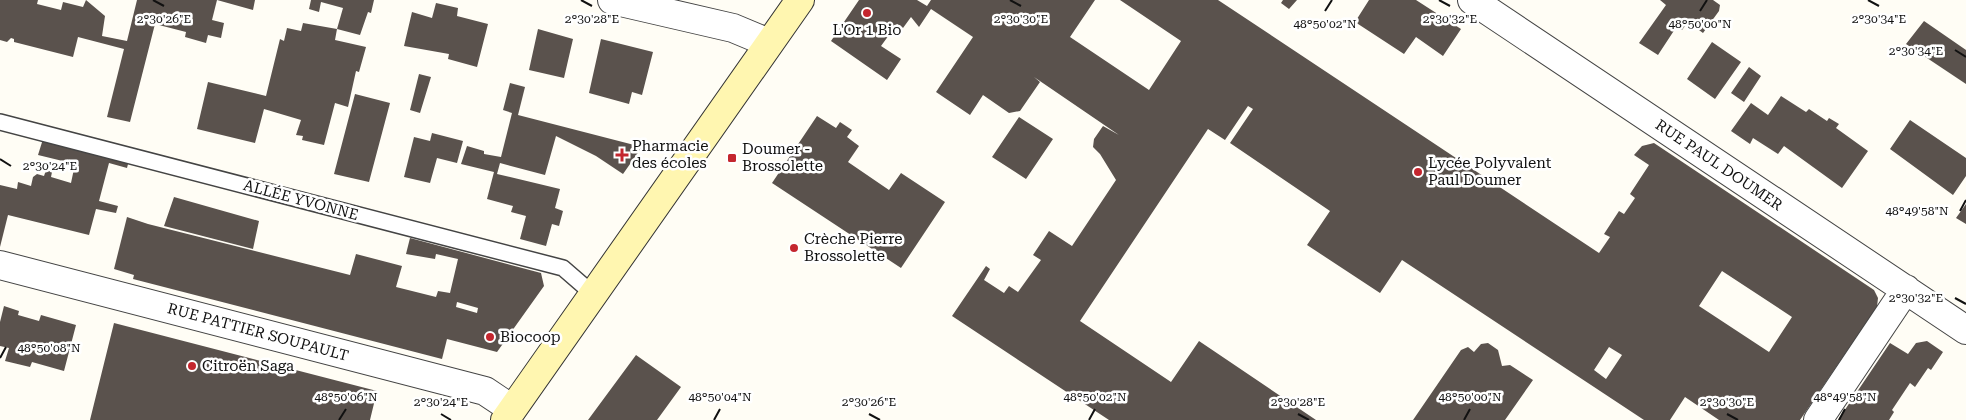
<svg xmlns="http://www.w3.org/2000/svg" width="1966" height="420" viewBox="0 0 1966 420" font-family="'Roboto Serif',serif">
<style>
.building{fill:#5a524d;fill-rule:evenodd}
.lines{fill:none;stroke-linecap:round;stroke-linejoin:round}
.service-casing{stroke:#444;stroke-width:18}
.minor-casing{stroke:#444;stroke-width:30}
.secondary-casing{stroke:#333;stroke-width:30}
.service{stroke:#fff;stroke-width:15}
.minor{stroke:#fff;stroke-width:28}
.secondary{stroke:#fff6b0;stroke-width:28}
.ticks{fill:none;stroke:#111;stroke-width:2}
.poi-dot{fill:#c4262e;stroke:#fff;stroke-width:2}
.labels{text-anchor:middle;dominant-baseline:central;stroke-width:5;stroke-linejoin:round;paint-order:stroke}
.poi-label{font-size:15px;fill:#111;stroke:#fff;text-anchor:start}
.street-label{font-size:15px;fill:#111;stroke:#fff}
.ticks-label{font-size:12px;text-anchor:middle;fill:#111;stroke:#fff;stroke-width:5;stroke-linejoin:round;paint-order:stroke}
</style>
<rect width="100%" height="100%" fill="#fffdf5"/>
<path class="building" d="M0,0H38L37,4L61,10L63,2L83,7L86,0L105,16L102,36L127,41L137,0H217L212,20L224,23L221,38L208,35L206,43L185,37L186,32L155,24L130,122L107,117L124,49L78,37L73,57L14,42V39L11,38L7,42L0,40Z
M217,0H255L253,10Z
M311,0H374L371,13L368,12L360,35L337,29L343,8L321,2L319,12L309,9Z
M859,0H917L927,6L931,0H1095L1070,37L1149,90L1181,41L1120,0H1218L1599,253L1610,237L1604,234L1619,211L1624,214L1635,198L1630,194L1649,165L1634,155L1642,146L1654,143L1874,290L1878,298L1877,307L1800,420H1719L1685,397L1670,420H1644L1402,260L1380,293L1307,245L1330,211L1230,143L1253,109L1248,106L1225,140L1208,129L1080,321L1171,382L1199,341L1316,420H1109L952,316L986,266L990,269L984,280L1004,293L1009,286L1018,292L1041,260L1033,255L1049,231L1072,246L1116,180L1100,154L1093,147L1094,139L1103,126L1119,135L1034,77L1040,82L1020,111L1009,113L983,95L970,115L936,92L973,37L931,9L919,27L911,17L903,28L897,24L881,46L901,59L887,80L831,41ZM1722,271L1792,317L1769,352L1699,306ZM1609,347L1622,355L1606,379L1594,370Z
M1283,0H1297L1289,9L1281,3Z
M1369,0H1416L1461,29L1443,56L1416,37L1404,54L1355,22Z
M1660,0H1713L1720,5L1719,11L1703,33L1688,22L1682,30L1677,26L1658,55L1639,43L1666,5Z
M436,3L458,8L457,16L488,24L477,67L448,59L449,54L404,46L412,12L432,18Z
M1924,21L1966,50V84L1906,44Z
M303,23L337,29L335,40L366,47L359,72L356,71L348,107L335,103L324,145L302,140L303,136L296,135L301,120L264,109L255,143L197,129L208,82L266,96L280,39L284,41L287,28L301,31Z
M538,29L573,39L564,78L529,70Z
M601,39L653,52L642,95L632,92L629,104L589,93Z
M1712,42L1741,62L1715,99L1687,79Z
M1749,67L1761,76L1744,102L1731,93Z
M419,74L431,77L420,113L410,110Z
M510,83L525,87L518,115L642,147L623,174L596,156L556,136L545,175L500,163L497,174L560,189L555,208L563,211L559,226L552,224L546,246L520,239L526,216L511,212L513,206L487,199L494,172L461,164L467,146L484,151V154L501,157L512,113L503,110Z
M355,94L390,103L369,182L334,174Z
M1781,96L1806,112L1809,109L1827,121L1829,118L1839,124L1836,128L1868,151L1842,188L1784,146L1778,154L1753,138L1750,144L1731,131L1751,103L1768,115Z
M817,116L836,128L840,122L852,130L847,137L859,146L848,162L889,190L901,173L945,202L901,268L772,183Z
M1019,117L1053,139L1026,179L992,157Z
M1910,120L1966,158V176L1953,195L1890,149Z
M432,133L463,141L457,163L437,158L430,183L404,177L414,137L430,141Z
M43,139L129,160L127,168L109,163L99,201L118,206L116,213L96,209L89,235L8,215L0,247V185L17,189L18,182L31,186L33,177L37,174L44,176L46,170L52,172L51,177L71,183L75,164L38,155Z
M174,197L259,221L253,249L164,226Z
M1966,204V224L1956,218Z
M127,217L148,224L350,275L356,254L402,266L396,287L436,297L438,291L450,293L458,259L436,254L435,259L406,254L410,238L541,273L544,286L497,352L447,339L442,359L133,279L134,275L114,269ZM457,302L478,308L477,313L456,307Z
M4,306L19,311L18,315L39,321L41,315L76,325L64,371L32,362L30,367L5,361L9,348L0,346V322Z
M114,323L377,391L370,420H90Z
M1927,341L1943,352L1931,370L1928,368L1915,387L1910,383L1892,410L1894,412L1889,420H1838L1890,343L1908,354L1916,343Z
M1488,343L1498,350L1502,366L1510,365L1533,380L1505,420H1413L1461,350L1468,347L1474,352L1481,344Z
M636,355L681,387L657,420H588Z"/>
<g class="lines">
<g class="service-casing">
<path id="service" d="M0,122L563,268L593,294"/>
</g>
<g class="minor-casing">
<path id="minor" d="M612,0L733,28L769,43
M1472,0L1966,330
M0,265L485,391L512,409
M1818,420L1906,289"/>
</g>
<g class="secondary-casing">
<path id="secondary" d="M505,420L800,0"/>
</g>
<use href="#service" class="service"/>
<use href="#minor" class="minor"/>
<use href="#secondary" class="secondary"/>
</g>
<path class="ticks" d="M153,0L164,6M581,0L592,6M1010,0L1021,6M1439,0L1450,6M1868,0L1879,6M1325,11L1332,0M1700,11L1707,0M1955,50L1966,57M0,159L11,166M1960,211L1966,200M1955,298L1966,304M0,358L6,347M441,414L451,420M869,414L880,420M1298,414L1309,420M1727,414L1738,420M339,420L346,409M714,420L720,409M1089,420L1095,409M1464,420L1470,409M1839,420L1845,409"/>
<g class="poi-dot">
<circle cx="867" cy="13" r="5"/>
<path d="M619.5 147.5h5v5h5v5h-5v5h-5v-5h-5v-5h5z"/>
<rect x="727" y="153" width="10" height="10" rx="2.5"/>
<circle cx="1418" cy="172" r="5"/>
<circle cx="794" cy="248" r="5"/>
<circle cx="490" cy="337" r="5"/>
<circle cx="192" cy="366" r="5"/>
</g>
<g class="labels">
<g class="poi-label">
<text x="867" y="30" text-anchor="middle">L'Or 1 Bio</text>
<text x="632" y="146">Pharmacie<tspan x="632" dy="17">des écoles</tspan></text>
<text x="742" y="149">Doumer -<tspan x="742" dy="17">Brossolette</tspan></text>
<text x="1428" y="163">Lycée Polyvalent<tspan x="1428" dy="17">Paul Doumer</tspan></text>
<text x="804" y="239">Crèche Pierre<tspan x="804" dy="17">Brossolette</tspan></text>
<text x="500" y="337">Biocoop</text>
<text x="202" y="366">Citroën Saga</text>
</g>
<g class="street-label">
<text transform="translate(1719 165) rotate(34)">RUE PAUL DOUMER</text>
<text transform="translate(301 200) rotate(15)">ALLÉE YVONNE</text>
<text transform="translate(258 332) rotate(15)">RUE PATTIER SOUPAULT</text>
</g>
</g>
<g class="ticks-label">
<text x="164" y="23">2°30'26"E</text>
<text x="1021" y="23">2°30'30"E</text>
<text x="1450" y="23">2°30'32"E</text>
<text x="592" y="23">2°30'28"E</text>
<text x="1879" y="23">2°30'34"E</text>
<text x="1700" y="28">48°50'00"N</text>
<text x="1325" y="28">48°50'02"N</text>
<text x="1916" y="55">2°30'34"E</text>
<text x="50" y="170">2°30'24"E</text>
<text x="1917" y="215">48°49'58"N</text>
<text x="1916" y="302">2°30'32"E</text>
<text x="49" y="352">48°50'08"N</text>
<text x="346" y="401">48°50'06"N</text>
<text x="720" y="401">48°50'04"N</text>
<text x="1095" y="401">48°50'02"N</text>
<text x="1470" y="401">48°50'00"N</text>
<text x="1845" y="401">48°49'58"N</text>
<text x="441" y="406">2°30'24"E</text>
<text x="869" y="406">2°30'26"E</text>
<text x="1298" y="406">2°30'28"E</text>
<text x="1727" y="406">2°30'30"E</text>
</g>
</svg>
